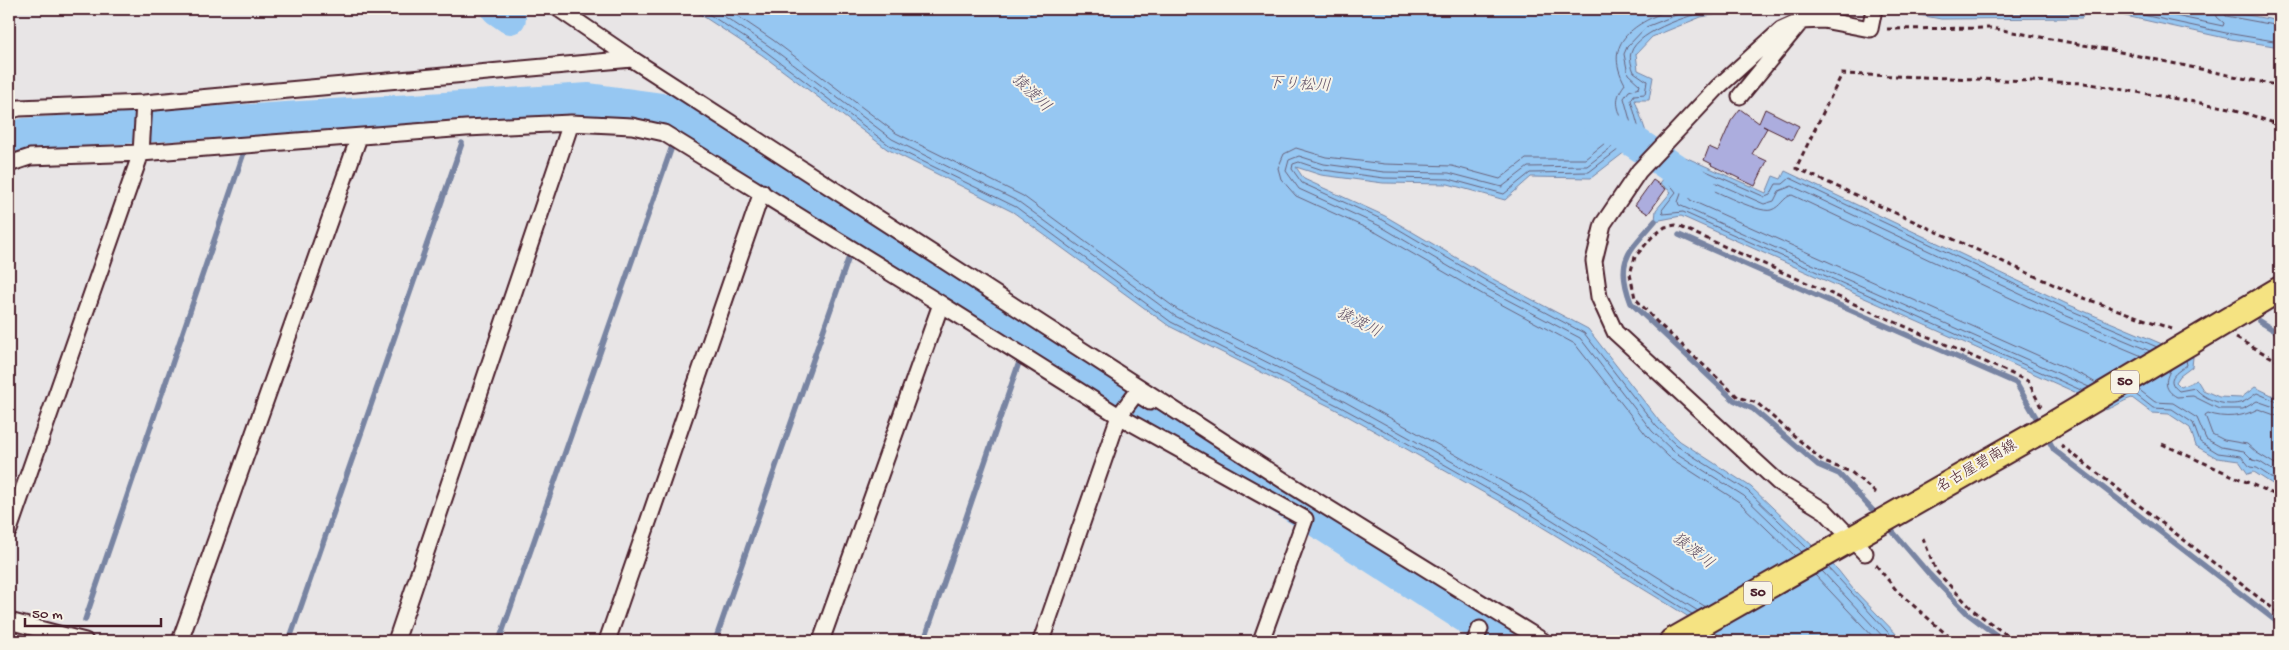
<svg xmlns="http://www.w3.org/2000/svg" width="2289" height="650" viewBox="0 0 2289 650" font-family="'Gochi Hand','Klee One',sans-serif">
<style>
.water{fill:#96c7f2;stroke:#7884a2}
.lines{fill:none;stroke-linecap:round;stroke-linejoin:round}
.shore{stroke:#68627b;stroke-width:1}
.stream{stroke:#7884a2;stroke-width:5.5}
.river{stroke:#96c7f2;stroke-width:32}
.building{fill:#acadde;stroke:#4a1f2b}
.street-casing{stroke:#4a1f2b;stroke-width:19}
.primary-casing{stroke:#4a1f2b;stroke-width:28}
.path{stroke:#4a1f2b;stroke-width:3;stroke-dasharray:5 4;stroke-linecap:butt}
.street{stroke:#f7f3e8;stroke-width:15}
.primary{stroke:#f5e382;stroke-width:24}
.primary-bridge-casing{stroke:#4a1f2b;stroke-width:28;stroke-linecap:butt}
.primary-bridge{stroke:#f5e382;stroke-width:24}
.labels{text-anchor:middle;dominant-baseline:central;stroke-width:4;stroke-linejoin:round;paint-order:stroke}
.shield{fill:#f7f3e8;stroke:#7e5f64;stroke-width:1}
.shield-label{font-size:14px;font-weight:bold;fill:#4a1f2b}
.street-label{font-size:15px;fill:#4a1f2b;stroke:#f7f3e8}
.water-label{font-size:16px;font-style:italic;fill:#615167;stroke:#f7f3e8}
</style>
<rect width="100%" height="100%" fill="#e8e5e6"/>
<filter id="ink" filterUnits="userSpaceOnUse"><feTurbulence type="fractalNoise" baseFrequency=".02" numOctaves="2"/><feDisplacementMap in="SourceGraphic" scale="10" xChannelSelector="R" yChannelSelector="G"/><feConvolveMatrix kernelMatrix="1 2 1 2 8 2 1 2 1" color-interpolation-filters="sRGB"/></filter>
<g filter="url(#ink)">
<path class="water" d="M692,9H1747L1701,17L1652,37L1636,54L1638,70L1653,77L1649,100H1635L1647,135L1591,178L1531,177L1505,200L1448,184L1383,183L1321,175L1296,167L1304,179L1385,216L1493,279L1588,329L1660,422L1680,441L1751,487L1838,570L1853,589L1903,641H1728L1516,511L1403,447L1335,409L1169,326L1013,212L887,149L762,55Z
M1885,9H2093L2084,11L2082,18L1941,19Z
M2094,9H2214L2280,21V47L2225,38Z
M1671,155L1679,163L1685,157L1766,193L1773,176L1781,179L1785,171L2067,304L2193,357L2192,367L2180,376L2176,382L2181,387L2197,380L2203,390L2219,397L2241,398L2255,387L2280,399V489L2254,472L2248,474L2239,461L2217,458L2196,446L2190,428L2169,414L2152,413L2132,398C2121,401 2115,408 2104,410L2077,393L1681,216L1655,221L1656,210L1671,192L1660,183L1665,177L1655,169Z"/>
<g class="lines">
<path class="shore" d="M701,9L765,51L889,145L1016,207L1171,322L1337,405L1405,442L1519,507L1692,614
M713,9L769,46L892,139L1019,202L1175,316L1340,399L1408,437L1522,501L1698,611
M727,9L773,40L896,133L1023,196L1178,310L1343,392L1412,430L1526,495L1706,607
M1671,9C1637,23 1601,41 1625,84C1611,102 1620,109 1624,128L1585,159H1526L1500,179L1452,166L1385,164L1326,157L1296,148L1284,154L1278,168L1281,179L1296,196L1377,233L1484,295L1575,344L1647,436L1669,457L1739,502L1795,556
M1691,9L1646,27L1627,47L1624,54L1628,74L1640,85L1639,88L1629,91L1624,98L1633,131L1587,166L1528,167L1502,187L1449,173L1384,172L1324,164L1299,156L1289,160L1286,171L1299,189L1380,226L1487,289L1580,338L1652,431L1673,451L1744,496L1802,552
M1718,9C1698,12 1637,30 1631,53C1629,58 1632,67 1634,72L1647,81L1645,94L1634,95L1631,100L1640,133L1589,172L1530,173L1504,194L1449,179L1384,178L1323,170L1299,162L1293,164L1292,169L1302,183L1383,220L1490,283L1584,333L1656,426L1677,446L1748,491L1808,549
M1912,9L1941,14H2076L2080,9
M2115,9L2226,33L2280,42
M2142,9L2223,26L2224,23L2217,17L2216,9
M2222,9L2226,16L2280,26
M2186,360L2187,365C2176,373 2164,379 2179,391L2195,388C2205,400 2227,408 2243,402C2248,400 2252,396 2257,393L2280,403
M2171,369C2164,381 2164,390 2177,397L2193,396L2219,409H2243L2257,401L2280,409
M2096,383L2084,376L1690,200L1688,181L1691,180C1706,186 1758,214 1771,210C1781,207 1783,197 1792,195L2059,321L2142,356
M2089,387L1679,205L1678,202L1682,191L1676,180L1677,175L1689,171L1764,204L1774,201L1779,191L1792,186L2062,314L2150,351
M2138,389L2155,402L2173,403L2197,418L2206,439L2221,447L2244,451L2253,460L2260,462L2280,475
M2083,391L1683,212L1663,214L1662,210L1676,192L1669,183L1670,176L1664,167L1670,163L1678,168L1688,163L1765,197L1770,195L1776,184H1783L1790,178L2065,308L2157,347
M2130,393L2135,394L2153,408L2172,409L2193,423L2200,442L2218,453L2241,456L2250,467L2257,468L2280,483
M2280,417L2258,409C2243,417 2224,419 2208,413L2205,415L2212,434L2224,440L2247,444L2257,453L2280,467
M1828,567L1896,641
M1822,571L1887,641
M1815,575L1877,641"/>
<path class="stream" d="M472,113L474,106
M1655,221C1628,252 1615,261 1631,303L1734,400L1753,409L1818,465L1839,474L1879,517
M1679,235L2016,383L2040,424
M2259,321L2280,334
M2046,435L2054,450L2280,624
M1887,525L1929,574L1968,614L2004,641
M85,620L255,120
M289,641L462,143
M499,641L682,118
M715,641L858,231
M924,641L1027,339"/>
<path class="river" d="M497,9L510,18
M1598,121L1636,143L1700,186
M9,138L25,134L589,99L670,110L1121,399L1309,516L1503,641"/>
</g>
<path class="building" d="M1740,109L1759,123L1765,109L1799,126L1792,140L1763,126L1767,128L1752,154L1767,161L1755,186L1711,165L1712,164L1704,160L1709,147L1718,151L1731,121Z
M1653,180L1666,189L1648,214L1635,205Z"/>
<g class="lines">
<g class="street-casing">
<path id="street" d="M559,9L632,59L1286,482L1543,641
M1740,96L1799,24
M9,111L19,108L144,103L632,59
M9,164L30,157L141,153L466,128L571,123L632,126L664,133L941,304L821,641
M941,304L1119,416L1041,641
M1150,402L1136,393L1119,416L1305,519L1261,641
M9,530L141,153L144,103
M1865,553L1825,511L1778,482L1615,332L1599,297L1594,261L1603,224L1639,171L1718,87L1781,30L1801,21L1823,20L1870,29L1874,9
M9,621L85,641
M180,641L359,137
M396,641L571,123
M607,641L762,192
M1475,641L1480,629"/>
</g>
<g class="primary-casing">
<path id="primary" d="M2053,424L2280,289
M1672,641L2032,436"/>
</g>
<path class="path" d="M1887,29L1991,28L2111,50L2280,86
M2172,329L2081,297L1796,168L1842,74L2084,83L2230,108L2280,125
M2236,338L2280,362
M2162,444L2280,497
M2061,445L2280,614
M1876,493L1851,472L1824,462L1757,403L1738,397L1656,321L1635,298L1630,274L1635,257L1652,237L1665,227L1676,225L2028,381L2041,407
M1923,538L1936,571L1973,610L2015,641
M1876,565L1897,591L1954,641"/>
<use href="#street" class="street"/>
<use href="#primary" class="primary"/>
<g class="primary-bridge-casing">
<path id="primary-bridge" d="M2032,436L2053,424"/>
</g>
<use href="#primary-bridge" class="primary-bridge"/>
</g>
</g>
<g class="labels">
<g class="shield">
<rect x="2111" y="370.5" width="28" height="23" rx="4"/>
<rect x="1744" y="581.5" width="28" height="23" rx="4"/>
</g>
<g class="shield-label">
<text x="2125" y="382">50</text>
<text x="1758" y="593">50</text>
</g>
<g class="street-label">
<text transform="translate(1977 467) rotate(-30)">名古屋碧南線</text>
</g>
<g class="water-label">
<text transform="translate(1299 86) rotate(3)">下り松川</text>
<text transform="translate(1030 94) rotate(44)">猿渡川</text>
<text transform="translate(1358 324) rotate(27)">猿渡川</text>
<text transform="translate(1692 552) rotate(38)">猿渡川</text>
</g>
</g>
<rect width="2289" height="650" fill="none" stroke="#f7f3e8" stroke-width="30"/>
<rect x="15" y="15" width="2259" height="620" fill="none" stroke="#4a1f2b" stroke-width="2" filter="url(#ink)"/>
<path d="M25 618v8h136v-8" fill="none" stroke="#4a1f2b" stroke-width="2.5"/>
<text x="32" y="618" font-size="15" fill="#4a1f2b" stroke="#f7f3e8" stroke-width="4" paint-order="stroke">50 m</text>
</svg>
